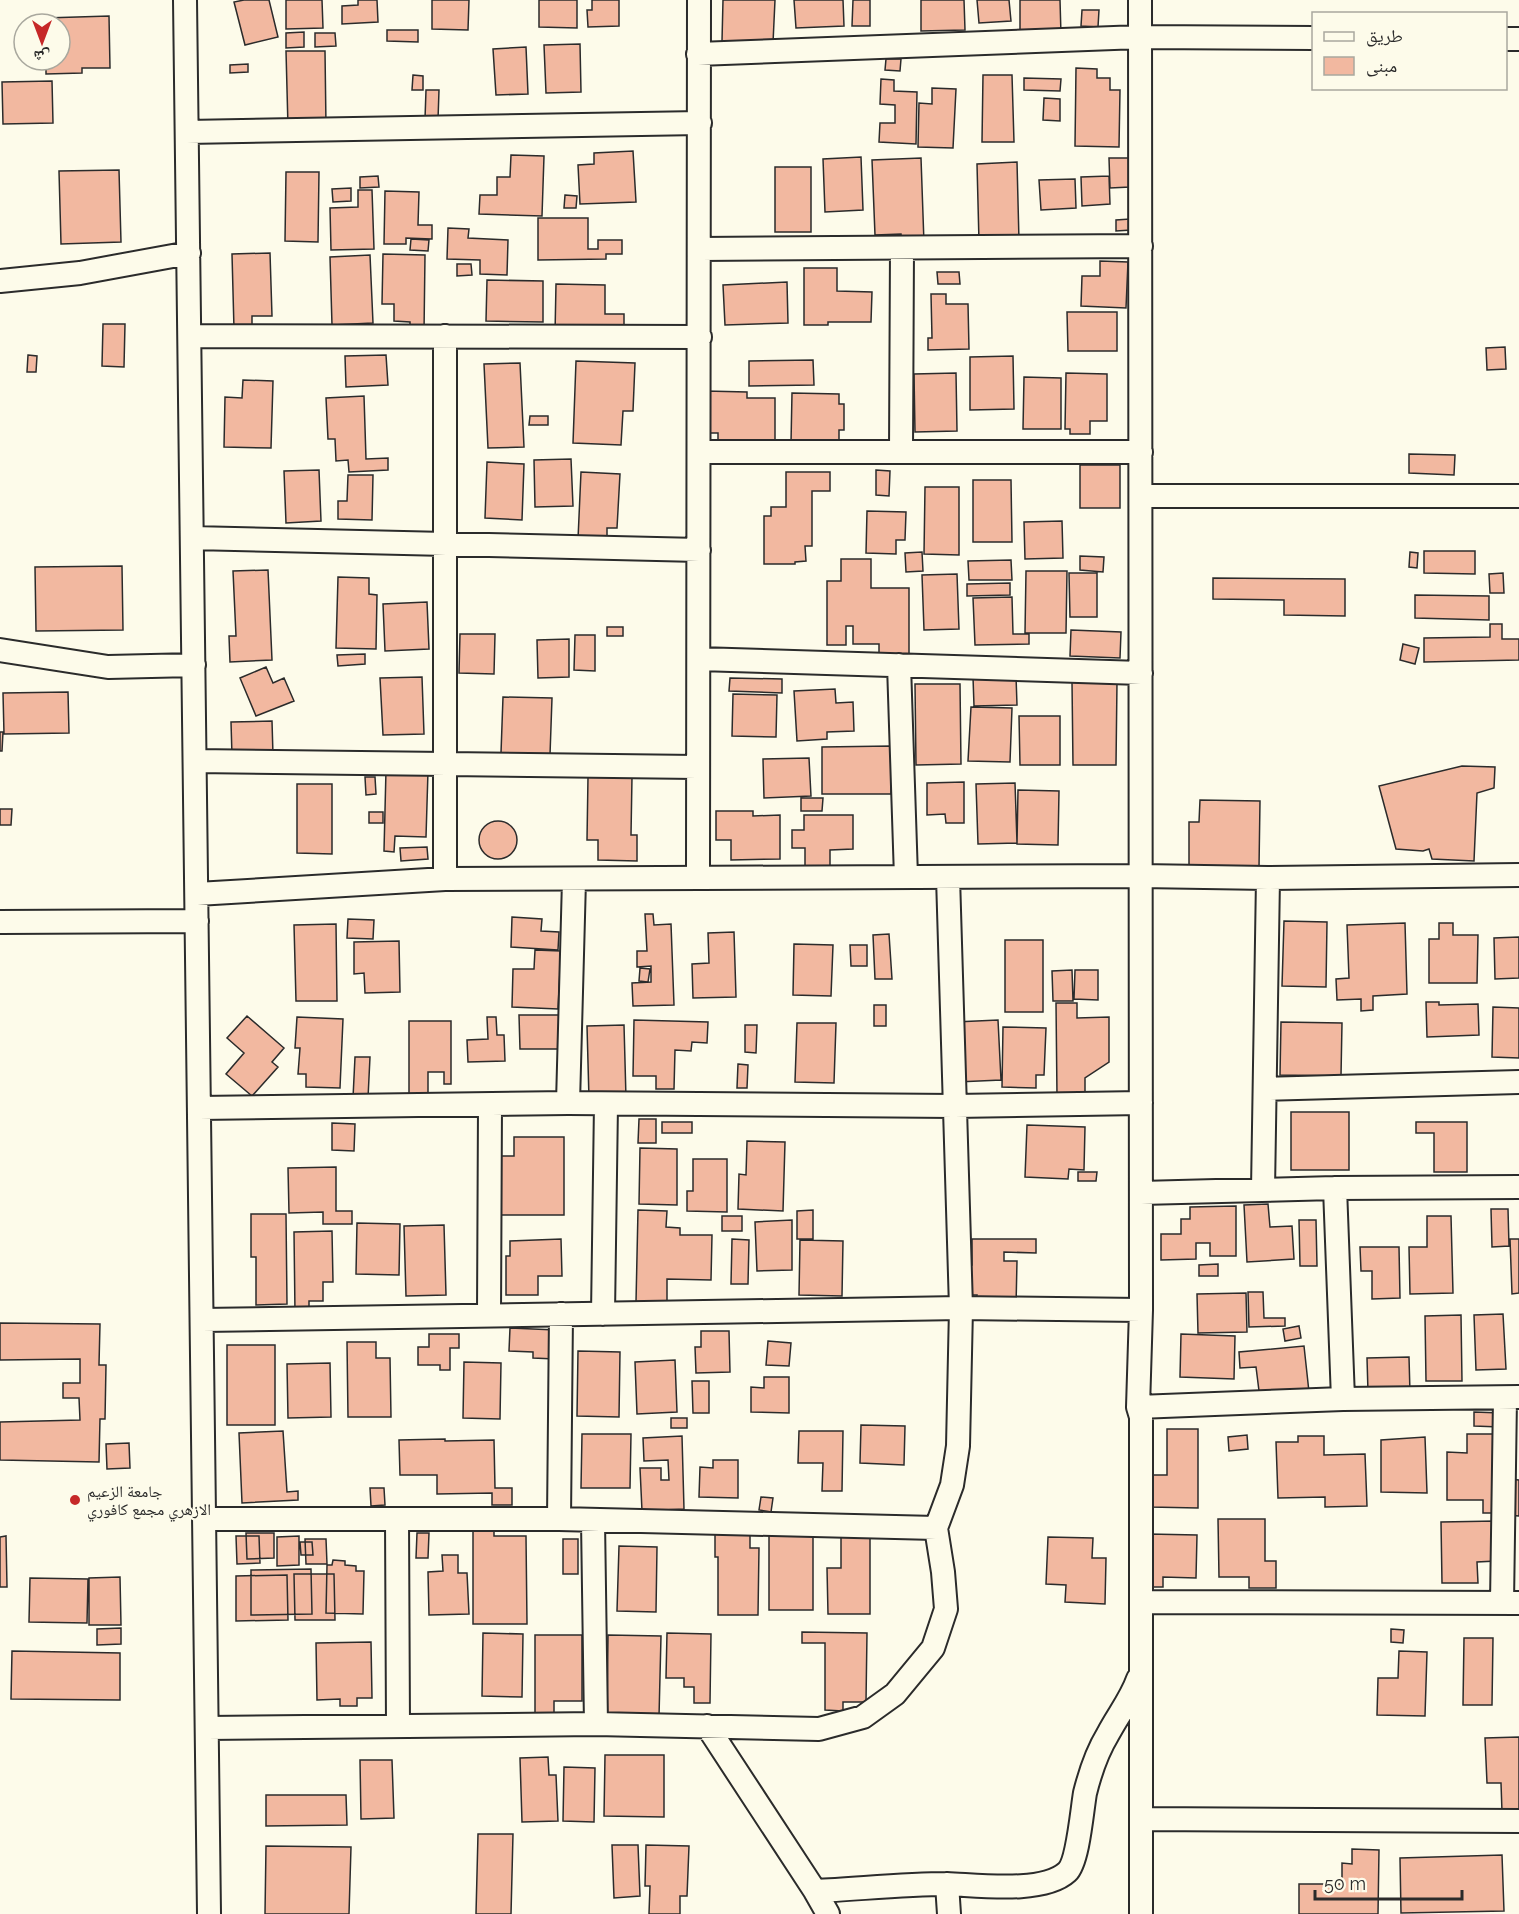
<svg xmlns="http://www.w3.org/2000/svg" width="1519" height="1914" viewBox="0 0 1519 1914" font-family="Raleway,'Noto Naskh Arabic',sans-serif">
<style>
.building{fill:#f2b8a0;stroke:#2b2b2b;stroke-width:1.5}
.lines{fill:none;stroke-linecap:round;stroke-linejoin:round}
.minor-casing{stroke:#2b2b2b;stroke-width:26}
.minor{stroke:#fdfbea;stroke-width:22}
.poi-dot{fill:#c62828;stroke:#fdfbea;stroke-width:2}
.labels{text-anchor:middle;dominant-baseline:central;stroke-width:4.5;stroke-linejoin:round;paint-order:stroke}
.poi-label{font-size:16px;fill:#2b2b2b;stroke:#fdfbea;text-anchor:start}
</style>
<rect width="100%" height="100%" fill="#fdfbea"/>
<path class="building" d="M244,0H269L278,37L245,45L234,2Z
M286,0H322L323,28L286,29Z
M358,0H377L378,22L342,24V6L358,5Z
M432,0H469L468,30L432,29Z
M539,0H577V28L539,27Z
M592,0H619V26L588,27L587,10H592Z
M723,0H775L773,43L722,41Z
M794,0H843L844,26L796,28Z
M853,0H870V26H852Z
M921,0H964L965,30L921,31Z
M977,0H1009L1011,21L979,23Z
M1020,0H1060L1061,35H1020Z
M1082,10H1099L1098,27L1081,26Z
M109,16L110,68H82V73L46,74V60H60V24H46L45,18Z
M387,30H418V42L387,41Z
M304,32V47L286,48V33Z
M315,33H335L336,46L315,47Z
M580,44L581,92L546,93L544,45Z
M526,47L528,94L496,95L493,49Z
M286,51H325L326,126L288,127Z
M886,59H901L900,71L885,70Z
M248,64V72L230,73V65Z
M1076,68L1097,69V78H1110V90H1120L1119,147L1075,146Z
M413,75L423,76V90H412Z
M983,75H1012L1014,142H982Z
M1024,78L1061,79L1060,91L1024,90Z
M881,79L894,80V91L917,92L916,144L879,142L880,123H895V105L880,104Z
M52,81L53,123L3,124L2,82Z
M932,88L956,89L953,148L918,147L919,103L932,104Z
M426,90H439L438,120L425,119Z
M1044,98L1060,99V121L1043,120Z
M633,151L636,202L580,204L578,165L594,164V153Z
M511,155L544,156L542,216L479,214L480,195H497V177H510Z
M861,157L863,210L825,212L823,159Z
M921,158L924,243L902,244L901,234L875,235L872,160Z
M1109,158H1129L1130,187L1110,188Z
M1017,162L1019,241L979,242L977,164Z
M775,167H811V232H775Z
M119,170L121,242L61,244L59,171Z
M286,172H319L318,242L285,241Z
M378,176L379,187L360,188V177Z
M1109,176L1110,204L1082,206L1081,177Z
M1075,179L1076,208L1041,210L1039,180Z
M351,188V201L333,202L332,189Z
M358,190H372L374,249L331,250L330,208L358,207Z
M385,191L419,192L418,225H432V239L406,238V244H384Z
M565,195L577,196L576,208H564Z
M538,218H588V249H598V240H622V254H606V259L538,260Z
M1130,219L1131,230L1116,231V220Z
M448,228L469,229L468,238L508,240L507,275L480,274V260L447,259Z
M411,239L429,240L428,251L410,250Z
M270,253L272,316H252V329H234L232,254Z
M383,254L425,255L424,333H410V322L394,321V304H382Z
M370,255L373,323L332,325L330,257Z
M1100,261L1128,262L1126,308L1081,306L1082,276H1100Z
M457,264H471L472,275L457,276Z
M804,268H837V291L872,292L871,322H828V325H804Z
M937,272H959L960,284H938Z
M487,280L543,281V322L486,321Z
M787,282L788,323L725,325L723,285Z
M556,284L605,285V314H624V330L555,334Z
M931,294H946V304H968L969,349L928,350V338H932Z
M1067,312H1117V351H1068Z
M103,324H125L124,367L102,366Z
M1505,347L1506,369L1487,370L1486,348Z
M28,355L37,356L36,372H27Z
M386,355L388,385L346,387L345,356Z
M1013,356L1014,409L970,410V357Z
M813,360L814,385L749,386V361Z
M576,361L635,363L633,411H623L621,445L573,443Z
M520,363L524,447L488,448L484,364Z
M956,373L957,431L915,432L914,374Z
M1066,373L1107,374V421H1090V434H1070V429H1065Z
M1024,377L1061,378V429H1023Z
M243,380L273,381L271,448L224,447L225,397L242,398Z
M705,391L747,392V398H775V450H718V433H704Z
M792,393L839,394V404H844V430H839V444L791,443Z
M364,396L366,459L388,458V470L349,472L348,460L336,461L335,439H328L326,398Z
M530,416H548V425H529Z
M1409,454L1455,455L1454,475L1409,473Z
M571,459L573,506L535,507L534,460Z
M487,462L524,464L522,520L485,518Z
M1080,465H1120V508H1080Z
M319,470L321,521L286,523L284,471Z
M876,470L890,471L889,496L876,495Z
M581,472L620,474L617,528H607V541L578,539Z
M786,472H830V491H812V546H805L806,561L795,562V564H764V516H771V507H786Z
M348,475H373L372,520L338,519V501H347Z
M973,480H1011L1012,542H973Z
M925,487H959V555L924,554Z
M867,511L906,512L905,540H896V554L866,553Z
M1062,521L1063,558L1025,559L1024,522Z
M1424,551H1475V574L1424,573Z
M922,552L923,571L906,572L905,553Z
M1410,552L1418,553L1417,568L1409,567Z
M1080,556L1104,557L1103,572L1080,570Z
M841,559H871V588H909V655H879V644H853V626H846V645H827V581H841Z
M1011,560L1012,580H969L968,561Z
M122,566L123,630L36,631L35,567Z
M268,570L272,660L230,662L229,636H236L233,571Z
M1026,571H1067L1066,633H1025Z
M1069,573H1097V617H1070Z
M1503,573L1504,593H1490L1489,574Z
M957,574L959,629L924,630L922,575Z
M338,577L369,578V594L377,595L376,649L336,648Z
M1213,578L1345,579V616L1284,615V600L1213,599Z
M1010,583V595L967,596V584Z
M1415,595L1489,596V620L1415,618Z
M1012,597L1013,634H1029V644L975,645L973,598Z
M427,602L429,649L385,651L383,604Z
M1490,624H1502V639H1519V660L1424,662V638L1490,637Z
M607,627H623V636H607Z
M1071,630L1121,632L1120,658L1070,656Z
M460,634H495L494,674L459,673Z
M575,635H595V671L574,670Z
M569,639V677L538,678L537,640Z
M1403,644L1419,648L1415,664L1400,660Z
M365,654V664L338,666L337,655Z
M266,667L273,683L284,678L294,701L256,716L240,678Z
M1016,676L1017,705L974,706L973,677Z
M422,677L424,734L383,735L380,678Z
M730,678L782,679V693L729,691Z
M1072,682H1117L1116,765H1073Z
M915,684H960L961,764L916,765Z
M835,689L836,703L853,702L854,731L827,732V739L797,741L794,691Z
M68,692L69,733L4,734L3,693Z
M733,694L777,695L776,737L732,736Z
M503,697L552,698L550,755L501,753Z
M971,707L1012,708L1010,762L968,761Z
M1019,716H1060V765H1020Z
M272,721L273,755L232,756L231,722Z
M0,732H3L2,751H0Z
M891,746V794H822V747Z
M809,758L811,796L764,798L763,759Z
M1462,766L1495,767L1494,788L1477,793L1474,861L1432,859L1429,849L1423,851L1396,849L1379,786Z
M386,770L428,771L426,837L395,836L394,852L384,851Z
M365,777H375L376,794L366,795Z
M588,777H632L631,835H637V861L598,860V840H587Z
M964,782V823H946L945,814L927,815V783Z
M1015,783L1017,843L978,844L976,784Z
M297,784H332V854L297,853Z
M1018,790L1059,791L1058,845L1017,844Z
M801,798H823L822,811H801Z
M1200,800L1260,801L1259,868L1189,867V822H1199Z
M0,809H12L11,825H0Z
M716,811H753V816L780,815V859L731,860V840H716Z
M369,812H383V823H369Z
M804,815H853V849L830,850V866H805V848H792V830H804Z
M479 840a19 19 0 1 1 38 0a19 19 0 1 1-38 0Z
M427,847L428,859L401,861L400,848Z
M645,914H653L654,925L671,924L674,1005L633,1006L632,983L651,982V966L637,967V951H647Z
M512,917L542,919L541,931L559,932L558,950L511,947Z
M348,919L374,920L373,939L347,938Z
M1284,921L1327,922L1326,987L1282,986Z
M1405,923L1407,994L1373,996V1010L1361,1011V999L1337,1000L1336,979L1349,978L1347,925Z
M1439,923H1453V935H1478L1477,983H1429V939H1439Z
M336,924L337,1001H296L294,925Z
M734,932L736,997L693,998L692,964L709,963L708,933Z
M889,934L892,979H875L873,935Z
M1519,937V978L1495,979L1494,938Z
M1005,940H1043V1012H1005Z
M399,941L400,992L365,993L364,973L354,974V942Z
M794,944L833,945L831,996L793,995Z
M850,945H867V966H851Z
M535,950L561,951L558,1009L512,1007L513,969H534Z
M640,968L650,969L648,982L639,981Z
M1072,970L1073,1001H1053L1052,971Z
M1075,970H1098V1000L1074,999Z
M1426,1002H1439V1005L1478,1004L1479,1035L1427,1037Z
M1056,1003H1077V1018L1109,1017V1062L1085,1078V1096H1057Z
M874,1005H886V1026H874Z
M1493,1007L1519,1008V1058L1492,1057Z
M519,1015H560L561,1049H520Z
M247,1016L284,1048L272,1062L278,1067L252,1096L226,1074L244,1053L227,1038Z
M297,1017L343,1019L340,1088L306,1087V1074H298L300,1048H295Z
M487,1017H496L497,1035H504L505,1061L468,1062L467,1040L488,1039Z
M634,1020L708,1022L707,1043L692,1042L691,1051L675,1050L674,1089H656V1076H633Z
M998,1020L1001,1080L957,1082L955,1022Z
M409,1021H451V1084H444V1072H428V1097H409Z
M1281,1022L1342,1023L1341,1076L1280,1075Z
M797,1023H836L834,1083L795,1082Z
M624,1025L626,1098L589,1099L587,1026Z
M745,1025H757L756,1053L745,1052Z
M1003,1027L1046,1028L1044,1075H1036V1088L1002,1087Z
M355,1057H370L368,1098H353Z
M738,1064L748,1065L747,1088H737Z
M1291,1112H1349V1170H1291Z
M639,1119H656V1143H638Z
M662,1122H692V1133H662Z
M1416,1122H1467V1172H1434V1133H1416Z
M332,1123L355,1124L354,1151L332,1150Z
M1027,1125L1085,1127L1084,1170L1069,1169L1068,1179L1025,1177Z
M514,1137H564V1215H501V1156H514Z
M747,1141L785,1142L783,1211L738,1209L739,1174L746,1175Z
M640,1148L677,1149V1205L639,1204Z
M693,1159H727V1212L687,1211V1191H693Z
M336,1167V1211H352V1224H323V1212L289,1213L288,1168Z
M1078,1172H1097L1096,1181H1078Z
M1268,1204L1270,1227L1292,1226L1294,1259L1247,1262L1244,1205Z
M1236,1206V1256H1210V1243H1196V1259L1161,1260V1234H1181V1219H1190V1207Z
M1491,1209H1508L1509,1246L1492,1247Z
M638,1210L667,1211L666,1227L680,1228V1235H712L711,1280L667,1279V1302H636Z
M813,1210V1239H797V1211Z
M251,1214H286L287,1304L256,1305V1257H251Z
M722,1216H742V1231H722Z
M1427,1216H1451L1453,1293L1410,1294L1409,1247H1427Z
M792,1220V1270L757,1271L755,1222Z
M1299,1220H1316L1317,1266H1300Z
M357,1223L400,1224L399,1275L356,1274Z
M444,1225L446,1295L406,1296L404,1226Z
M332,1231L333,1282H323V1301H309V1313H295L294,1232Z
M561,1239L562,1276H538V1295H506V1256H510V1241Z
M732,1239L749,1240L748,1284H731Z
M972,1239H1036V1253L1004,1252V1261H1017L1016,1307H976L977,1295H953V1264L972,1265Z
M1510,1239H1519V1293L1512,1294Z
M800,1240L843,1241L842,1296L799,1295Z
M1360,1247H1399L1400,1298L1372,1299V1271H1361Z
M1218,1264V1276H1199V1265Z
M1248,1292H1263L1264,1318H1285V1326L1249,1327Z
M1246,1293L1247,1332L1198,1333L1197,1294Z
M1503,1314L1506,1369L1476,1370L1474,1315Z
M1461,1315L1462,1381H1426L1425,1316Z
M0,1323L100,1324L99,1365H106L105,1419H100L99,1462L0,1460V1422L80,1420L79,1398H63V1383H80V1359L0,1360Z
M1299,1326L1301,1338L1285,1341L1283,1329Z
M510,1328L556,1330L555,1359L533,1358V1352L509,1351Z
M701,1331H729L730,1372L696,1373L695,1347H701Z
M429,1334H459V1348H450V1370H440V1365H418V1347H429Z
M1181,1334L1235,1336L1234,1379L1180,1377Z
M768,1341L791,1343L789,1366L766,1365Z
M347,1342H376V1358H390L391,1417H348Z
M227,1345H275V1425H227Z
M1304,1346L1309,1392L1260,1399L1256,1367L1240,1368L1239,1352Z
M578,1351L620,1352L619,1417L577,1416Z
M1409,1357L1410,1393L1368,1392L1367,1358Z
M675,1360L677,1412L637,1414L635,1362Z
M464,1362L501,1363L500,1419L463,1418Z
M330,1363L331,1417L288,1418L287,1364Z
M764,1377H789V1413L751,1412V1387L764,1388Z
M692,1381H709V1413H693Z
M1474,1412L1501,1413L1500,1427L1474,1426Z
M671,1418H687V1428H671Z
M861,1425L905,1426L904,1465L860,1463Z
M1167,1429H1198V1508L1150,1507V1475H1167Z
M283,1431L287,1492L298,1491V1500L242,1503L239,1433Z
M799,1431H843L842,1491H822L823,1463H798Z
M582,1434H631L630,1488H581Z
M1467,1434H1499V1513H1483V1500H1447V1452L1467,1453Z
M1247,1435L1248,1449L1229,1451L1228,1437Z
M682,1436L684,1509L642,1511L640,1468H661V1480H669L668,1460L644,1461L643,1438Z
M1298,1436H1324V1455L1365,1454L1367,1506L1325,1507V1497L1278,1498L1276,1442H1298Z
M1425,1437L1427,1493L1381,1492V1440Z
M445,1439V1441L494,1440L495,1488H512V1505H492V1493L437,1494V1475H400L399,1440Z
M129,1443L130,1468L107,1469L106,1444Z
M713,1460H738V1498L699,1497L700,1467L713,1468Z
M1509,1479L1519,1480V1516L1507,1515Z
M370,1488H384L385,1505L371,1506Z
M761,1497L773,1498L771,1512L759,1510Z
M1218,1519H1265V1561H1276V1588H1249V1577H1219Z
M1496,1521V1561L1477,1562L1478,1583H1442L1441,1522Z
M473,1530H494V1536H526L527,1624H473Z
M813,1532V1610H769V1533Z
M246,1533H274V1558L247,1559Z
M417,1533H429L428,1558H416Z
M715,1533L750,1534V1548H759L758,1615H718V1557H715Z
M1148,1534L1197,1535L1196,1578L1163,1577V1587H1147Z
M6,1536L7,1587H0V1537Z
M236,1536H259L260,1563L237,1564Z
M299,1536V1565L277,1566V1537Z
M841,1537H870V1614H828L827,1568H841Z
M1048,1537L1093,1538L1092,1558H1106L1105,1604L1065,1602L1066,1585L1046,1584Z
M305,1539H326L327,1564H306Z
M563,1539H578V1574H563Z
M300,1542H312L313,1555H301Z
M619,1546L657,1547L656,1612L617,1611Z
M442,1555H458V1573H467L469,1614L429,1615L428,1572L443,1571Z
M333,1560L345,1561V1565L356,1566V1571H364L363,1614L326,1613L327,1565H332Z
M311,1569L312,1614L251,1615V1570Z
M294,1574H334L335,1620H295Z
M287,1575L288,1620L236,1621V1576Z
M120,1577L121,1625H89V1578Z
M30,1578L88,1579L87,1623L29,1622Z
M121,1628V1644L97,1645V1629Z
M1391,1629L1404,1630L1403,1643L1391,1642Z
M802,1632L867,1633L866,1702H843V1711L825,1710V1643H802Z
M483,1633L523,1634L522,1697L482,1696Z
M667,1633L711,1634L710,1703H694V1687H684V1678H666Z
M535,1635H582V1701H554V1716L535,1715Z
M608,1635L661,1636L659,1717L607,1716Z
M1464,1638H1493L1492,1705H1463Z
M371,1642L372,1698H357V1706H340V1699L317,1700L316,1643Z
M12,1651L120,1653V1700L11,1699Z
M1399,1651L1427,1652L1425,1716L1377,1715L1378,1678H1398Z
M1519,1737V1812H1502L1501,1783H1487L1485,1738Z
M605,1755H664V1817L604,1816Z
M548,1757L549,1775H556L558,1821L522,1822L520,1758Z
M360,1760H392L394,1818L361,1819Z
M564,1767L595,1768L594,1822L563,1821Z
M266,1795H346L347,1825L266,1826Z
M478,1834H513L511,1914H476Z
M612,1845H638L640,1896L614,1898Z
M646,1845L689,1846L687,1896H680V1914H649L650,1886H645Z
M266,1846L351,1847L349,1914H265Z
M1352,1849L1379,1850L1378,1914H1299V1884H1342V1863L1352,1864Z
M1502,1855L1504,1911L1401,1913L1400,1858Z"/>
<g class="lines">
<g class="minor-casing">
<path id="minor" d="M185,0L209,1914
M1140,0L1141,1310L1138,1407L1141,1417V1914
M1506,39H1519
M698,54L1140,37L1314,38
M187,132L700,123
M700,249L1141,246
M0,281L80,273L189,253
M190,336L700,337
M699,452H1141
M901,452L902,248
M1141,496H1519
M192,538L699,550
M0,650L108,667L194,665
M699,659L1141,673
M899,665L906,877
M195,761L697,767
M698,878L699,0
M445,879V336
M197,894L445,879L1141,876L1268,878L1519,875
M0,922L197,921
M1265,1089L1519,1082
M568,1103L574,880
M199,1108L568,1103L955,1106L1141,1103
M1335,1188L1343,1399
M1263,1190L1268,878
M1141,1193L1335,1188L1519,1187
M603,1314L606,1104
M489,1315L490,1105
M202,1320L961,1308L1141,1310
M1138,1407L1343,1399L1519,1397
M204,1519H559L936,1528
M397,1519L398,1726
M559,1519L561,1314
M593,1521L596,1724
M1141,1602L1519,1603
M1502,1603L1505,1398
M707,1726L815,1891L828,1914
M207,1728L596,1724L819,1729L863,1717L895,1694L933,1648L946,1609L943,1572L936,1528L952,1485L958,1446L961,1308L948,877
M1141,1819L1519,1821
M947,1884L949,1914
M815,1891C859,1889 903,1884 947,1884C977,1885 1043,1894 1067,1872C1078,1862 1082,1810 1085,1793C1090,1773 1097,1752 1108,1734C1118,1715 1131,1699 1138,1679"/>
</g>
<use href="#minor" class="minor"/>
</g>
<circle class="poi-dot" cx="75" cy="1500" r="6"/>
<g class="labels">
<g class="poi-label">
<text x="87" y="1491">جامعة الزعيم<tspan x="87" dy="18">الازهري مجمع كافوري</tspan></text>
</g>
</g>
<rect x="1312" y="12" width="195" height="78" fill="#fdfbea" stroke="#a9a89e" stroke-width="1.5"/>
<rect x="1324" y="32" width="30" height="9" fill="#fdfbea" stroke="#a9a89e" stroke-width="1.5"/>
<text x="1366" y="42" font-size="18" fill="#2b2b2b">طريق</text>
<rect x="1324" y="57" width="30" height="18" fill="#f2b8a0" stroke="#a9a89e" stroke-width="1.5"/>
<text x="1366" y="72" font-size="18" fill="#2b2b2b">مبنى</text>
<g transform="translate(42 42) rotate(180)"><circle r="28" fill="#fdfbea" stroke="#a9a89e" stroke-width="1.5"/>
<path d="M0-4.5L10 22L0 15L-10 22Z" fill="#c62828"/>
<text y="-9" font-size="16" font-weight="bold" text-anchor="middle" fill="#2b2b2b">ش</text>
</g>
<path d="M1315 1890v9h147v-9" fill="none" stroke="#2b2b2b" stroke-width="3"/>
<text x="1324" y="1890" font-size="18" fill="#2b2b2b" stroke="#fdfbea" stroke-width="4.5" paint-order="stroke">50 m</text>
</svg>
